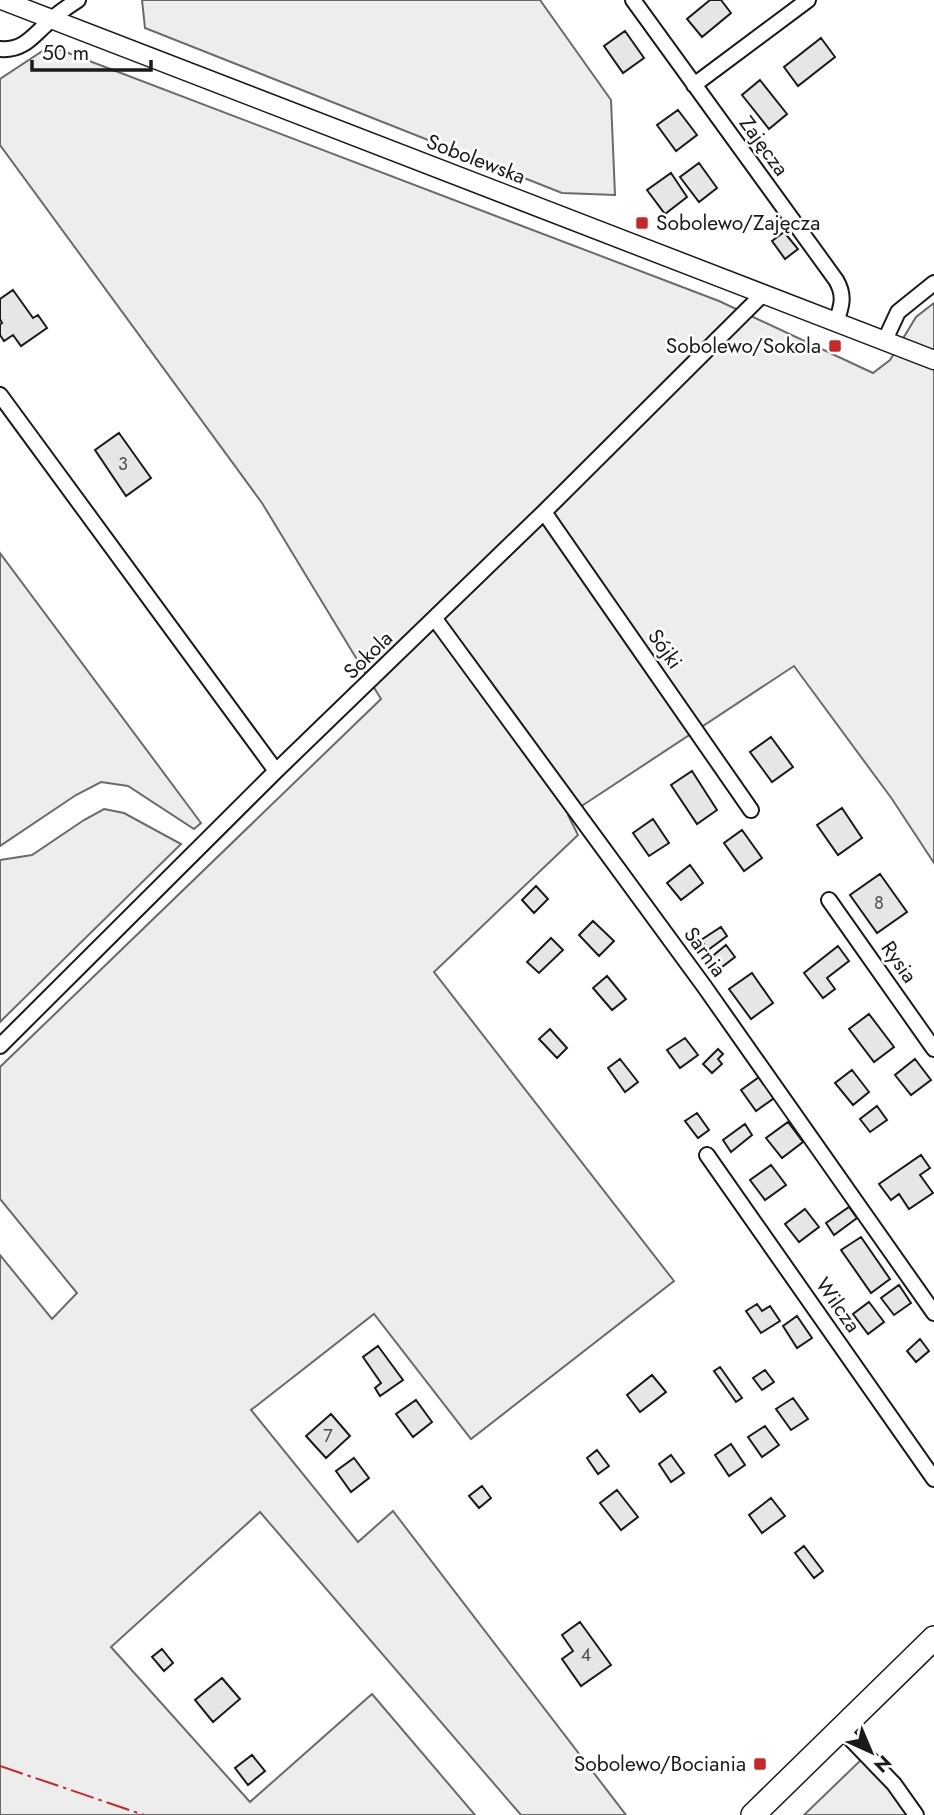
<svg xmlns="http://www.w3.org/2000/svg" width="934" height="1815" viewBox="0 0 934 1815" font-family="Jost,sans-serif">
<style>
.built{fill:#ededed;stroke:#6a6a6a;stroke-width:2}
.building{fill:#e6e6e6;stroke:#1a1a1a;stroke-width:2}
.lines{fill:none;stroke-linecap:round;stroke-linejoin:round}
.minor-casing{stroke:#1a1a1a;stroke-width:18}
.tertiary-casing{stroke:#1a1a1a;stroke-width:21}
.primary-casing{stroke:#1a1a1a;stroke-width:26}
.minor{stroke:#fff;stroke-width:14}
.tertiary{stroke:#fff;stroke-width:18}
.primary{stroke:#fff;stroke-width:23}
.power{stroke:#c62828;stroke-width:2;stroke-dasharray:24 5 3.5 5;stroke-linecap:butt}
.poi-dot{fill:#c62828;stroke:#fff;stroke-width:2.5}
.labels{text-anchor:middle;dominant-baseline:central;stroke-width:5;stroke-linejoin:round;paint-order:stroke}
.number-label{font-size:18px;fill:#4d4d4d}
.street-label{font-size:21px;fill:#1a1a1a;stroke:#fff}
.poi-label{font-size:21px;fill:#1a1a1a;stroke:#fff;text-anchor:end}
</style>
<rect width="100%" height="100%" fill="#fff"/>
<path class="built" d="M142,0H540L611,100L615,195L562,193L145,28Z
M50,46L719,301L873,373L890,360L916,317L934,303V863L892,799L794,666L568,815L578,835L434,972L674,1281L471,1439L374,1314L251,1410L358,1542L393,1511L626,1815H521L260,1512L111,1647L250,1802L372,1694L475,1815H0V1255L52,1319L77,1293L0,1199V1067L381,699L262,503L0,145V79Z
M0,553L201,823L194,829L128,786L101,782L76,795L0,846Z
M104,809L124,813L181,844L0,1022V860L32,855L84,820Z
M863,1758L911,1815H804Z"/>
<path class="building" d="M710,0H721L731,13L702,37L687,19Z
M625,31L644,58L623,73L604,46Z
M821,38L835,57L798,86L784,67Z
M760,80L787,114L769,129L742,95Z
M678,110L697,135L676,151L657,125Z
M699,163L717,188L699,202L680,177Z
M671,173L687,197L665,214L647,190Z
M784,232L798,249L785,259L772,241Z
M13,290L33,318L38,315L47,328L21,346L13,335L4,341L0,335V324L2,323L0,319V299Z
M119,433L151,478L126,496L95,450Z
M771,737L793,767L772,782L750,752Z
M692,771L717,810L697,824L671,785Z
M842,808L862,838L838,855L817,825Z
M653,819L669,843L649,856L633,833Z
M742,830L762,858L744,871L724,843Z
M690,865L703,883L681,900L667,883Z
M880,874L907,912L877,933L850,895Z
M536,886L548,899L534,913L522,900Z
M593,921L614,941L599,956L579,935Z
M721,927L727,936L708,950L701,940Z
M551,938L563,950L539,973L527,962Z
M726,945L735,957L718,970L709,959Z
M838,946L849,961L827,978L835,989L823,998L804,973Z
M752,973L773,1003L751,1019L729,989Z
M607,976L626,999L612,1010L593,988Z
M869,1014L894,1047L874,1062L849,1029Z
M550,1029L567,1048L557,1058L539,1039Z
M685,1038L698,1055L680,1068L667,1050Z
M718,1049L723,1054L718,1059L722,1064L712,1073L703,1064Z
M620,1059L638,1082L625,1092L608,1068Z
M915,1059L931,1080L911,1095L895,1075Z
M852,1070L869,1092L853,1105L835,1083Z
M762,1075L777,1096L756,1111L741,1090Z
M877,1106L887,1120L870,1132L860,1119Z
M697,1113L709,1130L698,1138L685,1121Z
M788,1122L803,1142L782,1158L766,1138Z
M745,1124L752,1135L731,1152L723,1140Z
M921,1155L930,1168L920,1175L933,1193L909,1209L899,1194L891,1200L879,1184Z
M771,1165L786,1185L765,1200L750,1180Z
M849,1207L857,1218L834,1235L826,1223Z
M805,1209L819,1227L799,1242L785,1224Z
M861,1237L890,1279L871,1293L841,1250Z
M899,1285L911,1303L894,1315L881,1298Z
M869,1302L884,1322L868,1334L853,1314Z
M757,1304L762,1311L770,1306L780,1321L761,1333L746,1311Z
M797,1316L812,1338L797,1348L783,1326Z
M920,1339L929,1351L916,1362L907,1351Z
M378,1346L403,1380L380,1396L375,1388L381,1383L363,1357Z
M720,1367L742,1398L736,1402L714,1371Z
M765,1370L774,1382L762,1390L753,1378Z
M652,1375L666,1392L640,1412L627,1395Z
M793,1398L808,1419L791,1430L776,1409Z
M416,1400L432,1422L413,1437L396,1414Z
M331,1414L350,1436L326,1458L306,1436Z
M765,1426L779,1445L762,1457L748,1437Z
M731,1444L745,1465L729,1476L715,1455Z
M597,1450L609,1466L598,1474L587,1458Z
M671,1455L684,1473L671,1482L659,1464Z
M354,1458L369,1478L351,1492L336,1471Z
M482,1486L491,1498L479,1508L469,1496Z
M617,1490L638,1517L621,1530L600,1503Z
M771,1498L785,1516L762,1533L749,1515Z
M804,1546L823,1571L814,1578L795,1553Z
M580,1622L611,1665L581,1686L562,1659L573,1651L562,1635Z
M162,1649L173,1663L164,1671L152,1657Z
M222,1678L240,1699L213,1722L195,1700Z
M252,1755L265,1771L248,1785L235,1768Z"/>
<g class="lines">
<g class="minor-casing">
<path id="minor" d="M633,0L836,280C845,295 842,306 836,322
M0,49C25,51 34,34 51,20C59,12 69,6 78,0
M694,85L808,0
M885,340L898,312L934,283
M0,395L276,771
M544,512L751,810
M435,619L704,986L934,1313
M829,900L934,1049
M0,1046L276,771L544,512L763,294
M707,1155L934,1479
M842,1730L894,1784L916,1815"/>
</g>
<g class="tertiary-casing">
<path id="tertiary" d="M2,0L934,360"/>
</g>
<g class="primary-casing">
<path id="primary" d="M753,1815L934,1638"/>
</g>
<use href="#minor" class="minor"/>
<use href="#tertiary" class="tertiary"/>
<use href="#primary" class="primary"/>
<path class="power" d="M0,1766L144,1815"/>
</g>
<g class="poi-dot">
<rect x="635" y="216" width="14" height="14" rx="3.5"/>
<rect x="828" y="339" width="14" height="14" rx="3.5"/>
<rect x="753" y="1757" width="14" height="14" rx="3.5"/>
</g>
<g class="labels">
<g class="number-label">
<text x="123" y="464">3</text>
<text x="879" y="903">8</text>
<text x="328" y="1436">7</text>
<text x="586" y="1655">4</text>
</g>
<g class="street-label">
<text transform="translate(764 146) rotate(54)">Zajęcza</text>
<text transform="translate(476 159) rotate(21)">Sobolewska</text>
<text transform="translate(665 649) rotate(55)">Sójki</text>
<text transform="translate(368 655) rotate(-44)">Sokola</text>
<text transform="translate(705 952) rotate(54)">Sarnia</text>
<text transform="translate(899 962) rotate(55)">Rysia</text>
<text transform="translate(838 1305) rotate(55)">Wilcza</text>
</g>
<g class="poi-label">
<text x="656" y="223" text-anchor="start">Sobolewo/Zajęcza</text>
<text x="821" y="346">Sobolewo/Sokola</text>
<text x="746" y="1764">Sobolewo/Bociania</text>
</g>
</g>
<g transform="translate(871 1752) rotate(136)" stroke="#ffffff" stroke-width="5" paint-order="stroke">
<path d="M0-5L12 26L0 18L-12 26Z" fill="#1a1a1a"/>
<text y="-10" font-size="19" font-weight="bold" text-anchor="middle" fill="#1a1a1a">N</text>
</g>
<path d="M32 60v10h119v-10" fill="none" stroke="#1a1a1a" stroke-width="3.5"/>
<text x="42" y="60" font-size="21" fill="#1a1a1a" stroke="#ffffff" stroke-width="5" paint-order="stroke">50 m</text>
</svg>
